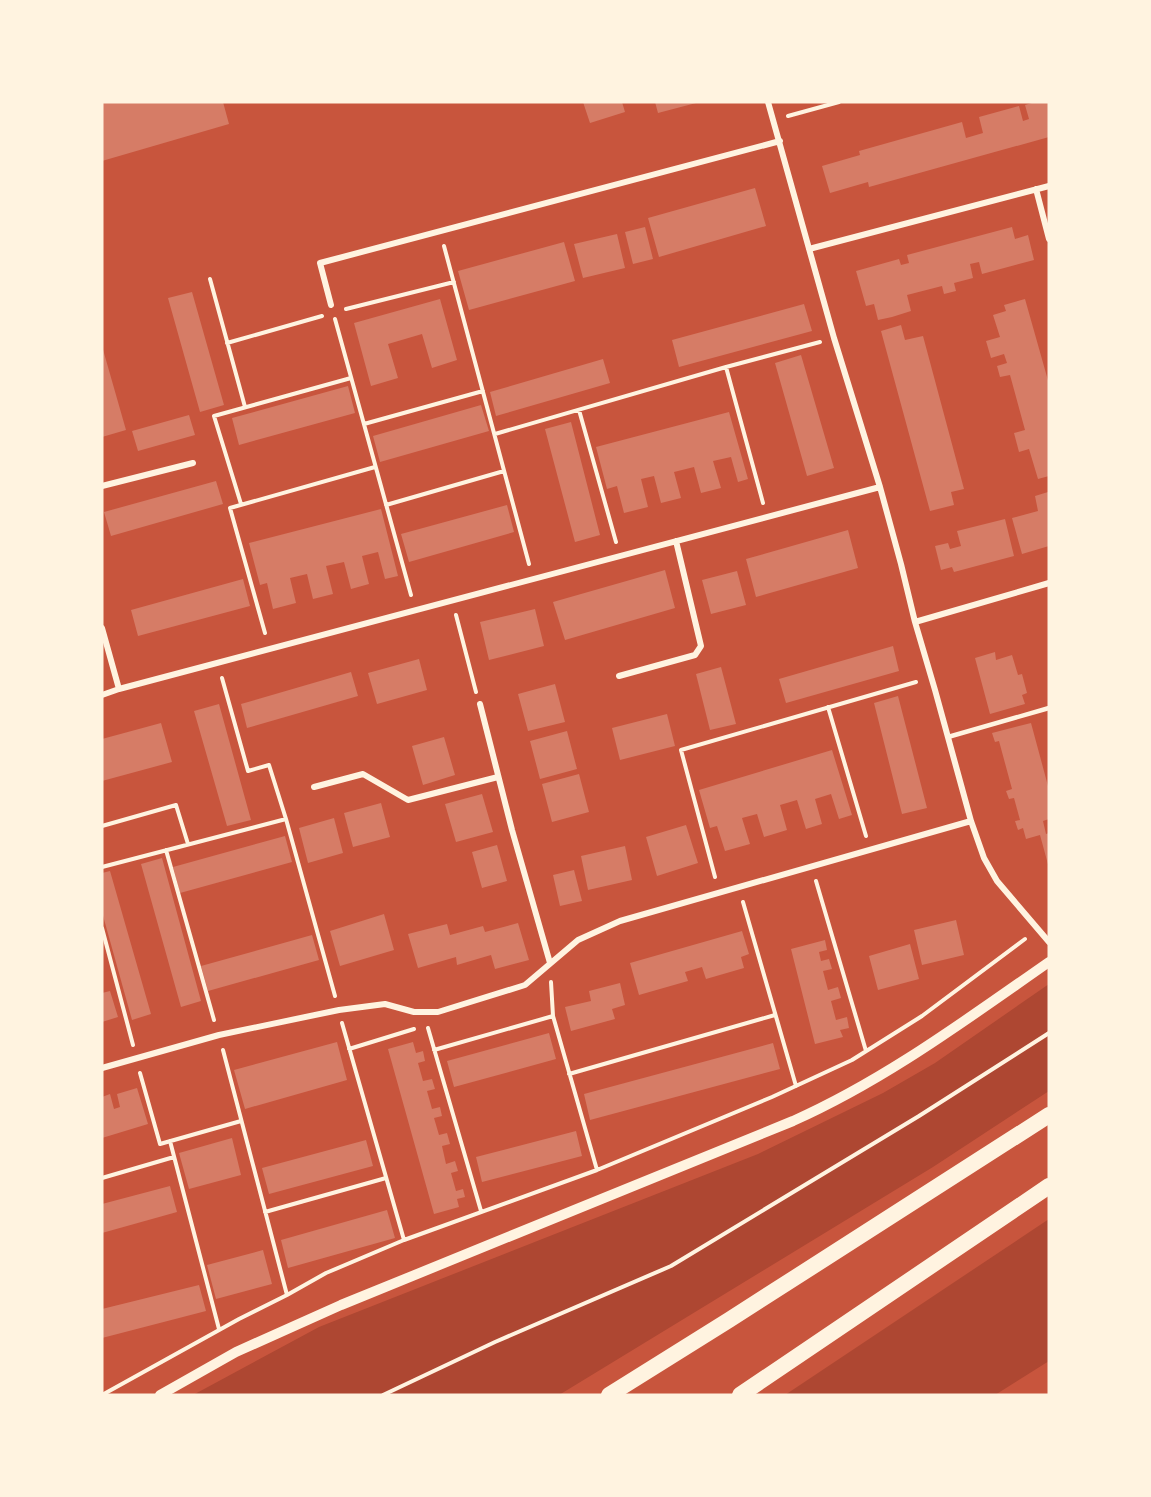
<svg xmlns="http://www.w3.org/2000/svg" width="1151" height="1497" viewBox="0 0 1151 1497" font-family="Ubuntu,sans-serif">
<style>
.green{fill:#ae4732}
.building{fill:#d67c66}
.lines{fill:none;stroke-linecap:round;stroke-linejoin:round}
.path{stroke:#fff3e0;stroke-width:4}
.service{stroke:#fff3e0;stroke-width:4.5}
.minor{stroke:#fff3e0;stroke-width:6}
.tertiary{stroke:#fff3e0;stroke-width:10}
.trunk{stroke:#fff3e0;stroke-width:16}
</style>
<rect width="100%" height="100%" fill="#c8553d"/>
<path class="green" d="M1049,984V1091L933,1167L559,1395H193L319,1327L758,1154L883,1093L935,1063Z
M1049,1219V1361L995,1395H785Z"/>
<path class="building" d="M102,102H223L229,124L102,161Z
M583,102H622L625,112L590,123Z
M655,102H696V103L658,113Z
M1035,102H1049V137L869,187L868,182L830,193L822,166L860,155L859,151L962,122L966,138L983,133L979,117L1019,106L1023,121L1029,119L1025,105Z
M755,188L766,226L659,257L648,218Z
M645,227L653,259L633,264L625,232Z
M1012,227L1015,239L1028,235L1034,260L982,274L979,262L970,264L973,278L954,283L956,291L944,294L942,286L907,295L911,311L892,317L878,320L874,304L866,306L856,271L899,259L901,265L909,263L907,255Z
M617,234L625,268L583,278L574,244Z
M564,242L575,281L469,310L458,271Z
M192,292L224,405L200,412L168,298Z
M440,299L457,360L432,368L422,334L388,344L398,378L371,386L354,323Z
M1025,299L1049,384V476L1038,479L1029,449L1019,452L1014,433L1025,430L1010,375L1000,377L997,366L1007,363L1004,354L991,358L986,341L1000,337L993,315L1006,311L1004,305Z
M804,304L812,331L679,367L672,340Z
M901,325L905,340L923,336L964,489L951,492L954,505L930,511L881,331Z
M102,346L126,430L102,437Z
M801,355L834,468L807,476L775,363Z
M603,359L610,383L496,416L490,392Z
M348,386L355,413L239,445L232,418Z
M481,405L489,431L380,462L373,436Z
M729,412L748,479L738,482L731,457L713,461L721,488L701,493L694,467L674,472L681,498L661,503L654,476L641,479L648,507L624,513L617,486L607,489L596,447Z
M189,415L195,435L138,451L132,431Z
M571,422L600,535L575,542L545,429Z
M216,481L223,504L111,536L104,512Z
M1048,492L1049,546L1022,554L1012,518L1038,511L1035,496Z
M507,505L514,532L409,562L401,534Z
M381,509L398,576L385,579L378,552L362,556L369,584L351,589L344,562L326,566L333,594L313,599L307,574L290,578L296,603L273,609L267,583L260,585L249,543Z
M1005,519L1014,556L954,572L952,567L941,570L935,546L948,543L950,549L961,546L957,531Z
M848,530L858,568L756,597L746,559Z
M665,570L675,608L565,640L553,602Z
M737,571L746,605L711,614L702,580Z
M243,579L250,606L138,636L131,610Z
M535,609L544,646L489,660L480,622Z
M893,646L899,671L786,703L779,679Z
M995,652L996,660L1012,655L1018,675L1022,674L1027,693L1022,695L1025,704L990,714L975,658Z
M419,659L427,690L377,704L368,673Z
M721,667L736,724L710,730L696,674Z
M351,672L358,696L247,728L241,704Z
M555,684L565,722L528,731L518,694Z
M898,696L927,808L902,814L874,703Z
M219,704L251,820L227,826L194,711Z
M667,714L675,746L620,760L612,728Z
M161,723L172,762L102,781V739Z
M1031,723L1048,786H1049V819L1043,821L1046,834L1049,833V868L1040,835L1026,839L1023,828L1018,830L1015,821L1020,820L1014,798L1009,799L1006,791L1012,789L999,741L995,742L992,733Z
M567,731L577,769L540,779L530,741Z
M444,737L455,775L423,785L412,746Z
M832,750L852,815L839,819L831,794L815,799L822,824L806,829L797,800L780,805L787,830L764,837L757,814L742,818L750,844L725,851L717,826L710,828L699,790Z
M579,774L589,812L552,822L542,784Z
M482,794L493,832L456,842L445,804Z
M381,803L390,837L353,847L344,813Z
M334,818L343,853L308,863L299,828Z
M686,825L698,863L657,876L646,837Z
M285,836L292,862L180,893L173,867Z
M497,845L507,881L482,888L472,852Z
M625,846L632,880L588,890L581,856Z
M162,858L201,1001L181,1007L141,864Z
M574,870L582,901L560,906L553,875Z
M110,871L151,1014L132,1020L102,912V873Z
M384,914L394,950L340,966L330,931Z
M956,920L964,955L922,965L914,930Z
M518,923L529,960L495,969L491,955L457,965L456,957L418,968L408,934L447,924L450,935L483,926L485,932Z
M742,931L749,954L741,957L744,968L706,979L702,967L685,972L688,981L639,995L630,963Z
M312,935L319,960L208,991L201,966Z
M825,940L827,950L819,952L821,961L829,959L832,969L823,971L828,990L838,987L841,998L831,1001L836,1020L847,1017L849,1028L840,1030L843,1037L815,1044L791,949Z
M910,944L919,979L878,990L869,956Z
M620,983L625,1005L612,1009L615,1019L571,1031L565,1007L591,1001L589,991Z
M110,991L118,1017L102,1022V993Z
M549,1033L556,1059L454,1087L447,1061Z
M337,1042L347,1080L245,1109L234,1070Z
M413,1042L416,1053L423,1051L425,1061L418,1063L423,1081L432,1079L435,1089L427,1091L432,1109L440,1107L442,1116L434,1118L439,1135L447,1133L450,1144L442,1146L446,1164L455,1161L458,1171L451,1173L456,1191L463,1189L465,1197L457,1199L459,1207L434,1214L388,1049Z
M773,1043L780,1069L590,1120L584,1094Z
M137,1088L148,1124L102,1138V1097L110,1094L114,1109L120,1107L117,1094Z
M576,1131L582,1156L482,1182L476,1157Z
M232,1138L241,1175L189,1189L179,1153Z
M366,1140L373,1166L269,1194L262,1168Z
M170,1186L177,1212L102,1233V1204Z
M387,1210L395,1238L288,1268L281,1240Z
M263,1250L272,1284L216,1299L207,1265Z
M199,1285L206,1311L102,1338V1309Z"/>
<g class="lines">
<path class="path" d="M788,116L839,102
M444,246L529,564
M210,279L245,407
M346,309L454,282
M335,319L411,595
M227,343L322,316
M726,367L763,503
M579,410L616,542
M364,424L483,391
M495,434L726,367L820,342
M241,504L214,416L351,378
M386,505L504,471
M456,615L476,692
M265,633L230,508L375,467
M222,678L248,771L269,765L286,819L335,996
M828,707L866,836
M102,826L176,805L188,844
M166,850L214,1020
M102,867L286,819
M715,877L681,750L916,682
M816,881L866,1051
M743,902L796,1086
M102,928L133,1045
M551,982L553,1016L597,1170
M342,1023L404,1240
M428,1028L481,1211
M349,1049L414,1029
M223,1050L287,1295
M434,1050L553,1016
M140,1073L160,1144L241,1121
M569,1074L775,1015
M170,1141L219,1329
M102,1178L174,1157
M265,1212L386,1178
M102,1395L239,1319L287,1295L326,1273L404,1240L597,1170L772,1097L852,1060L922,1016L1025,939
M383,1395L495,1342L671,1266L919,1116L1049,1033"/>
<path class="service" d="M948,737L1049,708"/>
<path class="minor" d="M768,102L834,338L880,487L901,564L915,622L935,690L971,821L984,858L997,881L1049,942
M1036,189L1049,239
M809,249L1049,186
M331,305L320,263L780,141
M102,486L193,463
M915,622L1049,583
M102,628L119,689
M619,676L695,655L701,646L676,541
M102,695L119,689L880,487
M480,704L512,830L550,963
M314,787L363,774L408,800L498,777
M102,1068L219,1035L339,1010L385,1004L414,1012H438L525,985L578,940L620,921L971,821"/>
<path class="tertiary" d="M160,1395L236,1352L341,1305L793,1121C885,1080 967,1019 1049,962"/>
<path class="trunk" d="M609,1395L729,1320L1049,1115
M740,1395L1049,1186"/>
</g>
<rect width="1151" height="1497" fill="none" stroke="#fff3e0" stroke-width="207"/>
</svg>
